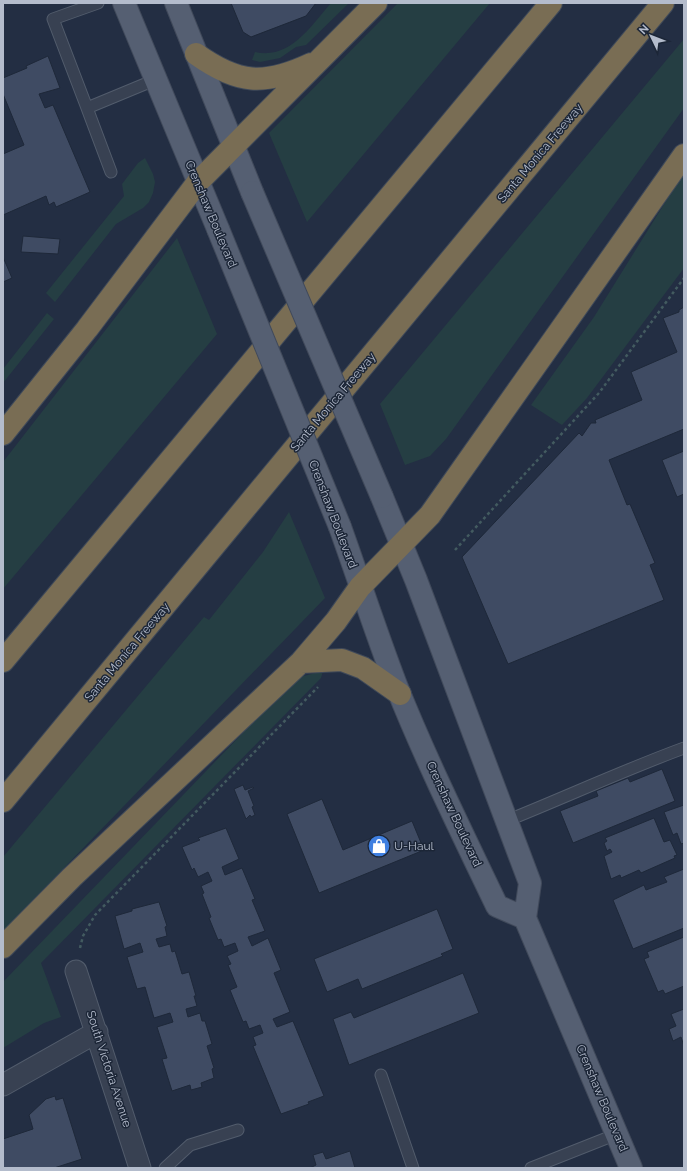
<svg xmlns="http://www.w3.org/2000/svg" width="687" height="1171" font-family="Raleway,sans-serif">
	<style>
		.green { fill: #253e43 }
		.building { fill: #3f4b63; stroke: #1e2839 }
		.lines { fill: none; stroke-linecap: round; stroke-linejoin: round }
		.lane-casing { stroke: #525c6c; stroke-width: 13 }
		.street-casing { stroke: #525c6c; stroke-width: 23 }
		.primary-casing { stroke: #414a5b; stroke-width: 24 }
		.highway-casing { stroke: #3f4959; stroke-width: 24 }
		.path { stroke: #435b60; stroke-width: 2.5; stroke-dasharray: 3 3; stroke-linecap: butt }
		.lane { stroke: #384152; stroke-width: 11 }
		.street { stroke: #384152; stroke-width: 21 }
		.primary { stroke: #555f72; stroke-width: 22 }
		.highway { stroke: #796d54; stroke-width: 22 }
		.primary-bridge-casing { stroke: #414a5b; stroke-width: 24; stroke-linecap: butt }
		.primary-bridge { stroke: #555f72; stroke-width: 22 }
		.labels { text-anchor: middle; stroke-width: 3; stroke-linejoin: round; paint-order: stroke }
		.street-label { font-size: 12px; fill: #b4bccc; stroke: #1c2637 }
		.poi-label { font-size: 12px; fill: #b4bccc; stroke: #1c2637; text-anchor: start }
	</style>
	<rect width="100%" height="100%" fill="#232e43"/>
	<!-- green -->
	<path class="green" d="M331,3H349L306,45L296,47L280,58L260,62L252,60L255,52C290,60 311,26 331,3Z
		M398,3H490L307,222L269,133Z
		M684,39V108L446,439L430,456L405,465L380,404Z
		M145,158L153,174L155,182L153,193L149,202L143,208L116,224L55,302L46,293L124,196L122,184L138,163Z
		M684,172V268L587,398L562,425L531,405L594,317Z
		M177,238L217,334L3,589V462Z
		M47,313L54,319L3,383V369Z
		M289,512L325,598L3,931V857L204,617L209,620L263,552Z
		M323,671L321,678L41,963L61,1017L44,1023L3,1048V982L287,687L300,677Z"/>
	<!-- building -->
	<path class="building" d="M231,3H316L306,16L251,37L243,32Z
		M48,56L60,88L39,94L45,108L53,105L90,192L56,207L54,202L49,205L46,196L3,215V154L24,145L3,94V78L27,68L26,66Z
		M23,236L60,239L58,254L21,252Z
		M3,257L12,278L3,282Z
		M684,307V429L609,460L627,505L630,504L655,563L650,565L664,600L508,664L462,557L579,433L582,436L591,423H596L595,420L642,400L631,372L677,352L663,318L679,312V310Z
		M684,451V494L677,497L662,460Z
		M662,769L675,801L573,843L560,811L598,796L596,791L628,778L630,782Z
		M243,785L245,790L253,787L254,788L248,791L254,806L252,807L255,815L251,817L250,815L246,819L234,789Z
		M322,799L343,850L412,821L424,850L319,893L287,814Z
		M684,805V843L681,844L677,833L673,835L664,812Z
		M654,818L664,842L670,840L677,855L674,856L675,858L641,873L639,870L621,878L620,875L611,879L604,856L612,852L610,849L607,851L604,843L607,841L605,838Z
		M226,828L239,859L222,867L225,875L242,868L255,899L252,900L265,931L248,937L252,946L268,938L281,970L274,973L290,1012L273,1019L277,1027L293,1021L324,1096L308,1102L309,1104L281,1114L253,1046L256,1045L253,1037L263,1033L260,1025L249,1029L246,1021L243,1022L230,990L237,987L228,965L231,964L227,956L238,951L235,943L224,947L221,939L218,940L209,918L211,917L202,894L204,893L201,886L212,881L208,872L198,877L194,868L192,870L182,847L200,840L198,838Z
		M684,869V928L633,949L613,900L644,885L646,890L667,882L664,877Z
		M159,902L167,926L165,927L167,936L156,939L159,947L170,944L172,952L175,951L182,974L189,972L196,996H194L197,1006L186,1009L188,1017L200,1013L202,1021H205L212,1044L207,1046L214,1068L212,1069L214,1078L201,1083L202,1087L191,1090L190,1085L172,1091L162,1059L167,1058L157,1027L173,1022L170,1013L154,1018L145,987L137,989L127,957L143,952L140,943L124,949L115,916L132,911V909Z
		M437,909L453,949L441,954L443,956L362,989L358,979L327,992L314,959Z
		M684,937V986L665,994L663,990L658,992L644,959L649,957L647,952Z
		M463,973L479,1013L349,1065L333,1019L351,1012L354,1018Z
		M684,1009V1046L681,1037L673,1041L669,1029L676,1026L671,1014Z
		M55,1096L56,1100L63,1098L82,1159L54,1168H3V1139L33,1129L29,1115L46,1099Z
		M350,1151L355,1168H310L316,1165L313,1155L323,1152L326,1159Z"/>
	<g class="lines">
		<!-- lane casing -->
		<g class="lane-casing">
			<path id="lane" d="M98,3L53,19L87,108L157,79
				M87,108L111,172
				M506,821C566,797 624,770 684,748
				M381,1075L413,1168
				M165,1168L190,1145L238,1130
				M531,1168L617,1134"/>
		</g>
		<!-- street casing -->
		<g class="street-casing">
			<path id="street" d="M76,971L140,1168
				M3,1085L97,1032"/>
		</g>
		<!-- primary casing -->
		<g class="primary-casing">
			<path id="primary" d="M124,3L218,229
				M176,3L252,192
				M382,497L416,580L530,883L525,918L631,1168
				M340,527C359,580 376,633 396,685C426,760 462,833 497,906L525,918"/>
		</g>
		<!-- highway casing -->
		<g class="highway-casing">
			<path id="highway" d="M196,54C238,84 264,86 311,64
				M3,434L87,329L198,182L376,3
				M3,661L551,3
				M301,662L342,660L363,668L400,694
				M3,801L663,3
				M3,947L72,877L301,662L336,621L360,587L430,515L684,155"/>
		</g>
		<!-- path -->
		<path class="path" d="M455,550L599,393L684,278
			M80,948L83,936L95,915L318,687"/>
		<!-- lane -->
		<use href="#lane" class="lane"/>
		<!-- street -->
		<use href="#street" class="street"/>
		<!-- primary -->
		<use href="#primary" class="primary"/>
		<!-- highway -->
		<use href="#highway" class="highway"/>
		<!-- primary-bridge casing -->
		<g class="primary-bridge-casing">
			<path id="primary-bridge" d="M252,192L382,497
				M218,229L340,527"/>
		</g>
		<!-- primary-bridge -->
		<use href="#primary-bridge" class="primary-bridge"/>
	</g>
	<!-- icons -->
	<defs>
		<g id="shop-disc" transform="scale(1.15)"><circle r="9.5" fill="#3f7fe0" stroke="#1c2637"/><path d="M-5-2.5h2.3a2.7 3.5 0 0 1 5.4 0H5L5.5 6h-11ZM-1.5-2.5h3a1.5 2.3 0 0 0-3 0Z" fill="#fff"/></g>
	</defs>
	<g fill-rule="evenodd">
		<use href="#shop-disc" x="379" y="846"/>
	</g>
	<g class="labels">
		<!-- street labels -->
		<g class="street-label">
			<text transform="translate(540 153) rotate(-50)" y="4">Santa Monica Freeway</text>
			<text transform="translate(211 214) rotate(67)" y="4">Crenshaw Boulevard</text>
			<text transform="translate(333 402) rotate(-50)" y="4">Santa Monica Freeway</text>
			<text transform="translate(333 514) rotate(69)" y="4">Crenshaw Boulevard</text>
			<text transform="translate(127 652) rotate(-50)" y="4">Santa Monica Freeway</text>
			<text transform="translate(454 814) rotate(65)" y="4">Crenshaw Boulevard</text>
			<text transform="translate(109 1069) rotate(72)" y="4">South Victoria Avenue</text>
			<text transform="translate(602 1098) rotate(67)" y="4">Crenshaw Boulevard</text>
		</g>
		<!-- poi labels -->
		<g class="poi-label">
			<text x="394" y="850">U-Haul</text>
		</g>
	</g>
	<!-- border -->
	<rect width="687" height="1171" fill="none" stroke="#b4bccc" stroke-width="8"/>
	<!-- north arrow -->
	<g transform="translate(651 36) rotate(313)" stroke="#1c2637" stroke-width="3" paint-order="stroke">
	<path d="M0-3L7 15L0 10L-7 15Z" fill="#b4bccc"/>
	<text y="-6" font-size="11" font-weight="bold" text-anchor="middle" fill="#b4bccc">N</text>
	</g>
</svg>
